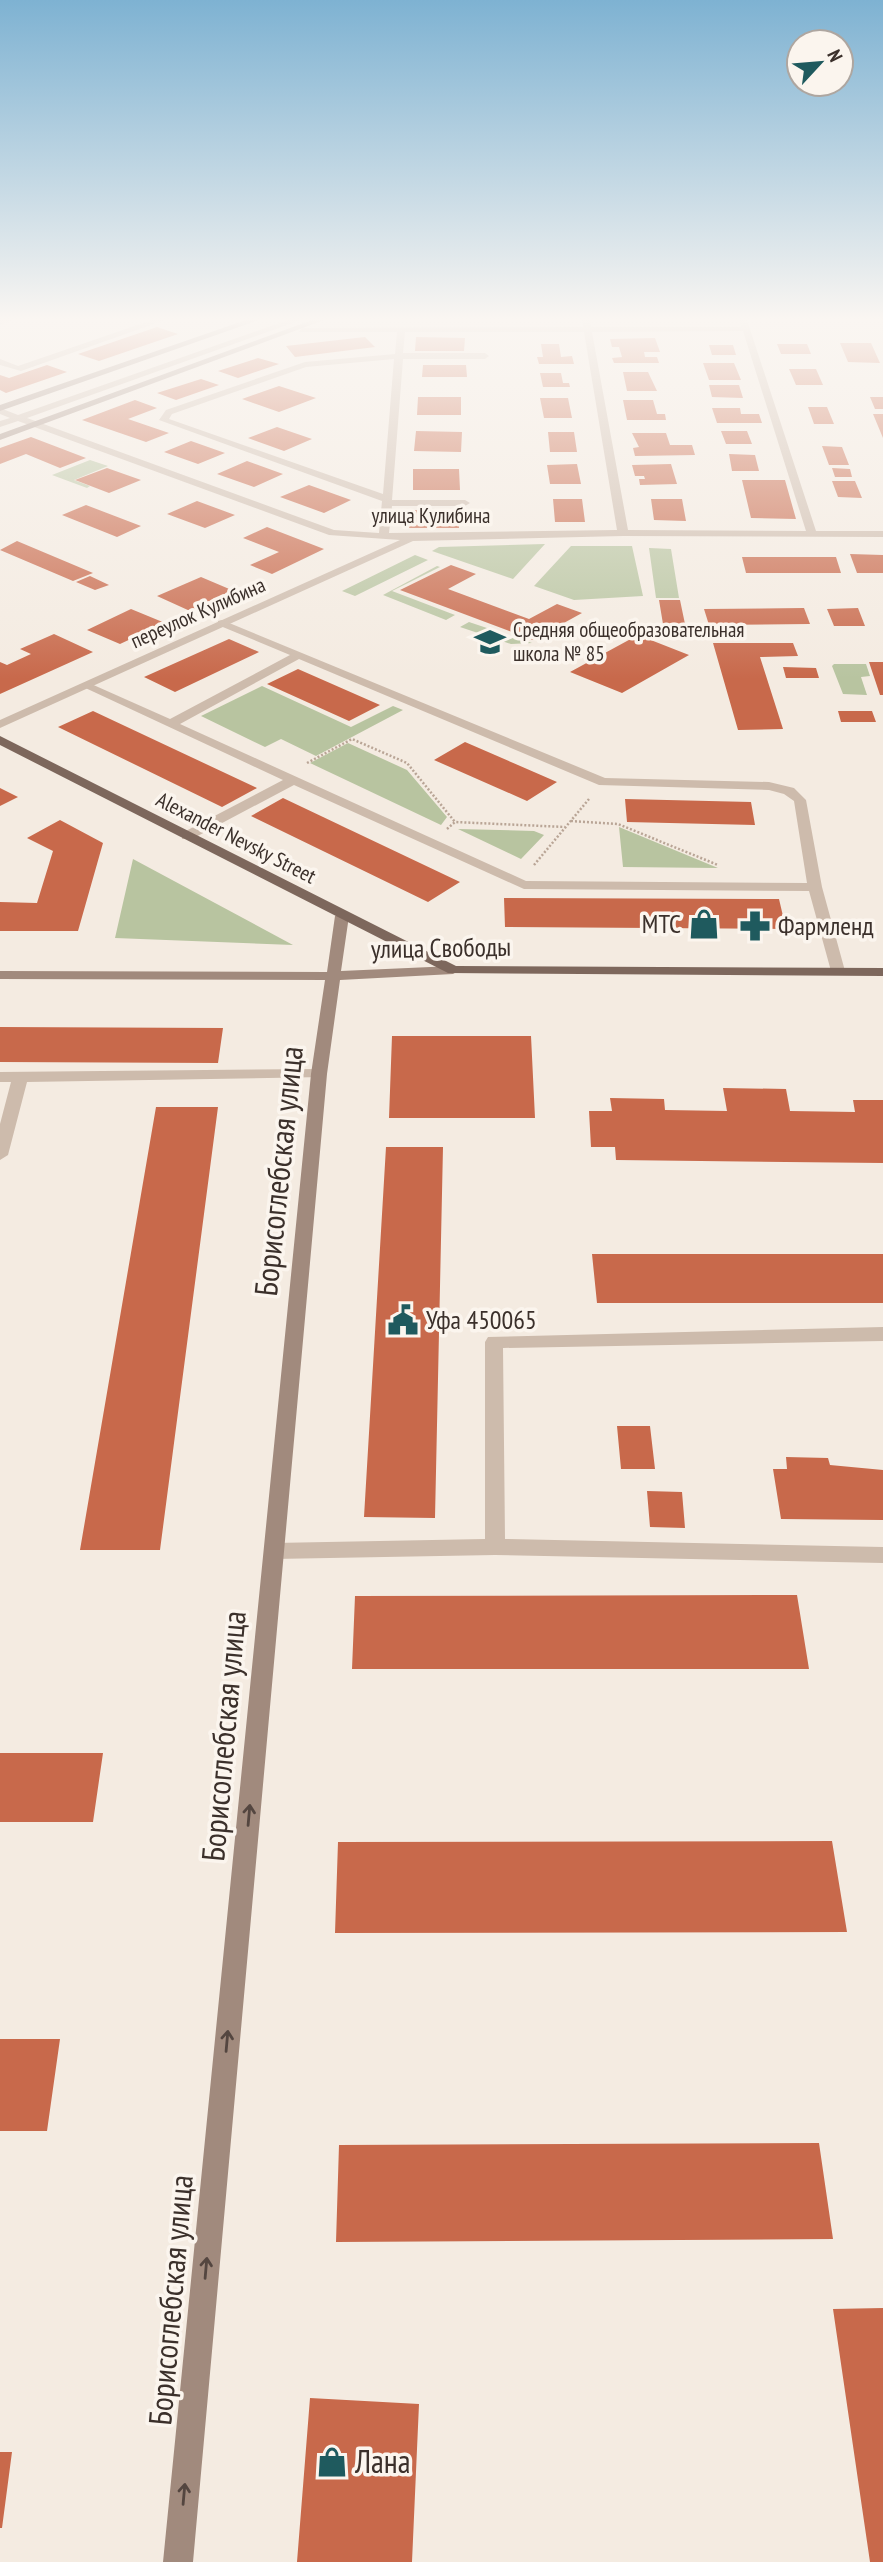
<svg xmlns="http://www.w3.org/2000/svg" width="883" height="2562" font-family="'PT Sans Narrow',sans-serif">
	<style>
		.green { fill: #b8c4a0 }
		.building { fill: #c8694b }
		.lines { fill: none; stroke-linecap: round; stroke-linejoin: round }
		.path { stroke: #b9a596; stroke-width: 2.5; stroke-dasharray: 2 2; stroke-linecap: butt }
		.lane { fill: #cdbbac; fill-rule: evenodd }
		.street { fill: #cdbbac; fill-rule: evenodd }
		.secondary { fill: #a18a7d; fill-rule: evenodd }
		.primary { fill: #7d675c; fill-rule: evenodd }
		.oneway { stroke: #544640 }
		.labels { text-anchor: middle; stroke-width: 7; stroke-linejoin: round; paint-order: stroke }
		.far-street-label { font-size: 21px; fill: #3b302b; stroke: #fbf5ee }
		.far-poi-label { font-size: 21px; fill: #3b302b; stroke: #fbf5ee; text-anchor: start }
		.poi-label { font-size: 26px; fill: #3b302b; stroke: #fbf5ee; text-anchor: start }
		.street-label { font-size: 26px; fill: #3b302b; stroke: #fbf5ee }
		.near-street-label { font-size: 32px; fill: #3b302b; stroke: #fbf5ee }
		.near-poi-label { font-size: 32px; fill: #3b302b; stroke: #fbf5ee; text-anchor: start }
	</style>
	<rect width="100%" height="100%" fill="#f4ebe1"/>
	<!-- green -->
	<path class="green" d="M90,460L108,466L74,480L90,486L87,488L52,475Z
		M545,544L513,579L432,551L439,547Z
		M571,546H632L643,596L574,600L534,586Z
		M649,548L671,549L679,598H656Z
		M415,555L428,560L355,596L342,591Z
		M437,566L440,567L392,591L455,615L446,620L383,595Z
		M469,622L532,643L511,644L460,627Z
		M834,664H866L870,676L861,677L867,695L843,694L832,666Z
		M262,686L351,727L393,706L403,710L316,756L281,739L265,747L201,716Z
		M348,743L407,770L447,817L441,825L310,763Z
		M619,827L718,868L623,867Z
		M458,829L534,831L544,835L521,859Z
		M133,859L293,945L115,938Z"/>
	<!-- building -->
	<path class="building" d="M157,327L178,334L99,361L78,354Z
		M365,337L375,347L295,357L286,346Z
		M416,337L465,338L464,351H415Z
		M655,338L660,352H644L645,357H657L659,363H614L612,358L622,357L619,347H612L610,339Z
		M840,343H871L880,363L848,362Z
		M541,344H559L561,357L572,356L574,364H539L537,357H543Z
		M777,344H807L811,354H781Z
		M709,345H733L736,355H712Z
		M258,358L279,364L238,378L218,371Z
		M703,363H734L741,380H709Z
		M47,365L67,372L6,393L0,390V375L9,378Z
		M423,365H466L467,377H422Z
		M789,369H816L823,385H796Z
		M623,372H648L657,391H627Z
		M540,373H561L563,383H569L570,387H543Z
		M201,379L219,385L176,400L157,393Z
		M709,385H739L743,398L712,397Z
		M279,386L316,398L279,412L242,399Z
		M418,397H461V415H417Z
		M870,397H883V409H875Z
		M540,398H568L572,418H544Z
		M135,400L157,408L128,419L169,433L146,442L82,420Z
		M623,400H653L657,414H665L666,420H627Z
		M808,407H827L834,424H814Z
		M712,408H740L741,414H759L762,423H717Z
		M873,414H883V438Z
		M277,427L312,439L284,451L248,438Z
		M416,431L462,432L461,452L414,451Z
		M721,431H747L752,444H726Z
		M548,432H574L577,452H550Z
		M632,433H666L670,445H692L695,455L635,456L633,448L639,447Z
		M31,437L86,458L60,468L26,454L0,464V448Z
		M191,441L225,453L198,464L164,452Z
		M822,446L842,447L849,465H829Z
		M729,454L755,455L759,471H732Z
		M247,461L283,474L254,487L217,474Z
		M577,464L581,484H550L547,465Z
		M671,464L677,484L640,485L639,479H645L644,476H635L632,465Z
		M107,468L141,480L109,493L75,480Z
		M832,468L850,469L852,477H835Z
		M413,469H459L460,490H413Z
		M742,480H785L796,519L751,518Z
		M832,481H855L862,498L838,497Z
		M309,485L351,500L324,513L280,497Z
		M553,499H582L585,522H555Z
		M651,499H682L686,521L654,520Z
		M197,501L235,515L205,528L167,514Z
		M86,505L141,526L117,537L62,515Z
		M404,510H459V528H403Z
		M267,527L324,549L272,574L250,565L279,552L243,538Z
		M17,541L93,573L73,581L0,550Z
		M850,554L883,555V573H857Z
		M742,557H836L841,573H746Z
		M451,565L476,574L448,589L529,619L557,604L582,613L533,640L400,590Z
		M90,576L109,585L95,590L76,582Z
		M201,577L234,591L190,611L157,596Z
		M659,600H680L685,624H663Z
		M804,608L810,624L709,625L704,609Z
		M858,608L865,626H834L827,609Z
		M131,609L165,623L120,644L87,630Z
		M54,634L93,652L0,694V662L7,665L31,654L20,649Z
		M638,635L689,655L622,693L570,672Z
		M229,639L259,652L175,692L144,677Z
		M713,643H793L798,656L760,657L783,729L738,730Z
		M869,662H883V695H880Z
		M783,667L816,668L819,678H786Z
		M298,669L380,705L349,721L267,684Z
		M93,711L257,788L222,807L58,727Z
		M838,711H872L876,722H841Z
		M465,742L557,782L527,801L434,760Z
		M0,788L18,797L0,806Z
		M283,798L460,882L428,902L251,816Z
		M625,799L751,802L755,825L627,822Z
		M60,820L103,843L78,931H0V902L37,903L53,851L27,838Z
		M504,898L779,899L786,929L505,927Z
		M0,1027L223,1028L218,1063L0,1062Z
		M392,1036H531L535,1118H389Z
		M723,1088L786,1089L790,1111L855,1112L853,1100H883V1163L616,1160L615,1147H591L589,1111H612L610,1098L664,1099L665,1110L727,1111Z
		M156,1107H218L160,1550H80Z
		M386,1147H443L435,1518L364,1517Z
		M592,1254H883V1303H597Z
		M617,1426H650L655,1469H621Z
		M786,1457L828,1458L830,1465L883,1470V1520L781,1519L773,1469H787Z
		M647,1491L682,1492L685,1528L650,1527Z
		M797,1595L809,1669H352L355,1596Z
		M0,1753H103L93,1822H0Z
		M832,1841L847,1932L335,1933L338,1842Z
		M0,2039H60L47,2131H0Z
		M819,2143L833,2239L336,2242L339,2145Z
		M883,2308V2562H870L833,2309Z
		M310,2398L419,2404L412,2562H297Z
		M0,2452H12L2,2528H0Z"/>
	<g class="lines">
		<!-- path -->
		<path class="path" d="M307,763L352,739L407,763L455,822
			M571,821L618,824L718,865
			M447,829L455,822L565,827
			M534,865L589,799"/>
		<!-- lane -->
		<path class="lane" d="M0,320H13L0,325Z
			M152,320H165L21,371L0,365V359L18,366Z
			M222,620L605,778L769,782L794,788L806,800L822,887L845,971L838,975L831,971L809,891L524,889L294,785L192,839H182V833L283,780L79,685L89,683L170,719L290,655L218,625V621ZM299,659L599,785L769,790L784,794L794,801L807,883L526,881L180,724Z
			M319,1069L324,1071L327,1074L324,1077L27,1082L8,1155L0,1160V1124L11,1082H0V1072Z
			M883,1327V1341L503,1348L505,1539L883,1547V1563L495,1555L274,1559L267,1557L264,1551L267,1545L274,1543L485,1539V1342L488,1337Z"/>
		<!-- street -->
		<path class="street" d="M288,320H301L27,418L334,530L379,533L382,501L159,420L166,410L305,362L395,354L397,332H299L302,328L583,327L582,320H590L591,327H741L739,320H747L816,531H883V537L623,536L413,541L0,728V720L400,540L329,535L18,421L0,427V421L10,418L0,414V408L18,415ZM743,331L806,531L628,530L592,332ZM405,332H584L617,530L389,533L392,506H465L470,503L465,500H392L403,359H485L489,356L485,353H403ZM394,359L383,494L169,419L172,414L306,367Z"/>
		<!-- secondary -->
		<path class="secondary" d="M246,320H259L0,411V405Z
			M312,320H324L0,440V434Z
			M342,912L349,916L341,971L453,966L460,970L453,974L340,980L327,1074L193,2562H163L311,1074L325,980L0,979V971L327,972L335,916Z"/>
		<!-- primary -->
		<path class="primary" d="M0,736L456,966L883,968V976L448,973L0,745Z"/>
	</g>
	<!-- one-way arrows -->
	<defs><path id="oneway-shaft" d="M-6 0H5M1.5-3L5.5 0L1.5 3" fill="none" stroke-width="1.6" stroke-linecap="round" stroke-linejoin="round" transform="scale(1.75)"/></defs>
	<g class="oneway">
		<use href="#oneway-shaft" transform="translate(249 1815) rotate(-85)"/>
		<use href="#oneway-shaft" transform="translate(227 2041) rotate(-85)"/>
		<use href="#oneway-shaft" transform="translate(206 2268) rotate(-85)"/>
		<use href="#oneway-shaft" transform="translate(184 2494) rotate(-85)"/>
	</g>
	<!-- sky -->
	<linearGradient id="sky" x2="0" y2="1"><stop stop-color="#7eb2d2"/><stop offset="0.47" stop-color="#faf6f2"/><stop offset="1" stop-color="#faf6f2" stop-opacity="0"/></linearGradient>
	<rect width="883" height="679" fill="url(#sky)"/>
	<!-- icons -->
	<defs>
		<g id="school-bare" transform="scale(2.415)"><path d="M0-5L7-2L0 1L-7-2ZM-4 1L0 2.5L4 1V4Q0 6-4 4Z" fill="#1f5a5e" stroke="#fbf5ee" stroke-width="2.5" paint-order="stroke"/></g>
		<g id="shop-bare" transform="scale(2.415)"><path d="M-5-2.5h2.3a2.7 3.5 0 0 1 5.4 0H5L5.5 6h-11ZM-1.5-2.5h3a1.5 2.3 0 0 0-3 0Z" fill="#1f5a5e" stroke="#fbf5ee" stroke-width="2.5" paint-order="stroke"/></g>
		<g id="pharmacy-bare" transform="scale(2.415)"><path d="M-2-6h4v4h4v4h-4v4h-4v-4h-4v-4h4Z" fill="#1f5a5e" stroke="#fbf5ee" stroke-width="2.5" paint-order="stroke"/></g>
		<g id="civic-bare" transform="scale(2.415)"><path d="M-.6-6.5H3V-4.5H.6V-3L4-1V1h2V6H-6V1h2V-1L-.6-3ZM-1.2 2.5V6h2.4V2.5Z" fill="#1f5a5e" stroke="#fbf5ee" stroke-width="2.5" paint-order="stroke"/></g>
	</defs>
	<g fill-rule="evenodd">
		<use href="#school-bare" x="490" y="642"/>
		<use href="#shop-bare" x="704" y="924"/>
		<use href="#pharmacy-bare" x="755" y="926"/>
		<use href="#civic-bare" x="403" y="1320"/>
		<use href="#shop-bare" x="332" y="2462"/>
	</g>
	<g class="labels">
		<!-- far-street labels -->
		<g class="far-street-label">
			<text x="431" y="523">улица Кулибина</text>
			<text transform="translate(198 613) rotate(-24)" y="7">переулок Кулибина</text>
			<text transform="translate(236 838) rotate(27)" y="7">Alexander Nevsky Street</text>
		</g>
		<!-- far-poi labels -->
		<g class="far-poi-label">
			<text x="513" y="637">Средняя общеобразовательная<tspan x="513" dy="24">школа № 85</tspan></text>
		</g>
		<!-- poi labels -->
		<g class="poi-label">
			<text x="681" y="933" text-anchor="end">МТС</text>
			<text x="778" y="935">Фармленд</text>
			<text x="426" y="1329">Уфа 450065</text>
		</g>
		<!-- street labels -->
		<g class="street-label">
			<text transform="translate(441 948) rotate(-1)" y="9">улица Свободы</text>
		</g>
		<!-- near-street labels -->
		<g class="near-street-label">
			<text transform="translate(279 1171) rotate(-84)" y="11">Борисоглебская улица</text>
			<text transform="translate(224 1736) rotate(-85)" y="11">Борисоглебская улица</text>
			<text transform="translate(171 2300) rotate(-85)" y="11">Борисоглебская улица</text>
		</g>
		<!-- near-poi labels -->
		<g class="near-poi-label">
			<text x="355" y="2473">Лана</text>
		</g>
	</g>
	<!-- north arrow -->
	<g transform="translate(820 63) rotate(64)"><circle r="33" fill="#fbf5ee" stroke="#aea6a0" stroke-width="2"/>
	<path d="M0-5L12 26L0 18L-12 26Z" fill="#1f5a5e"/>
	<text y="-10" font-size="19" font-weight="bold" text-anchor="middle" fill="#3b302b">N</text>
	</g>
</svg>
